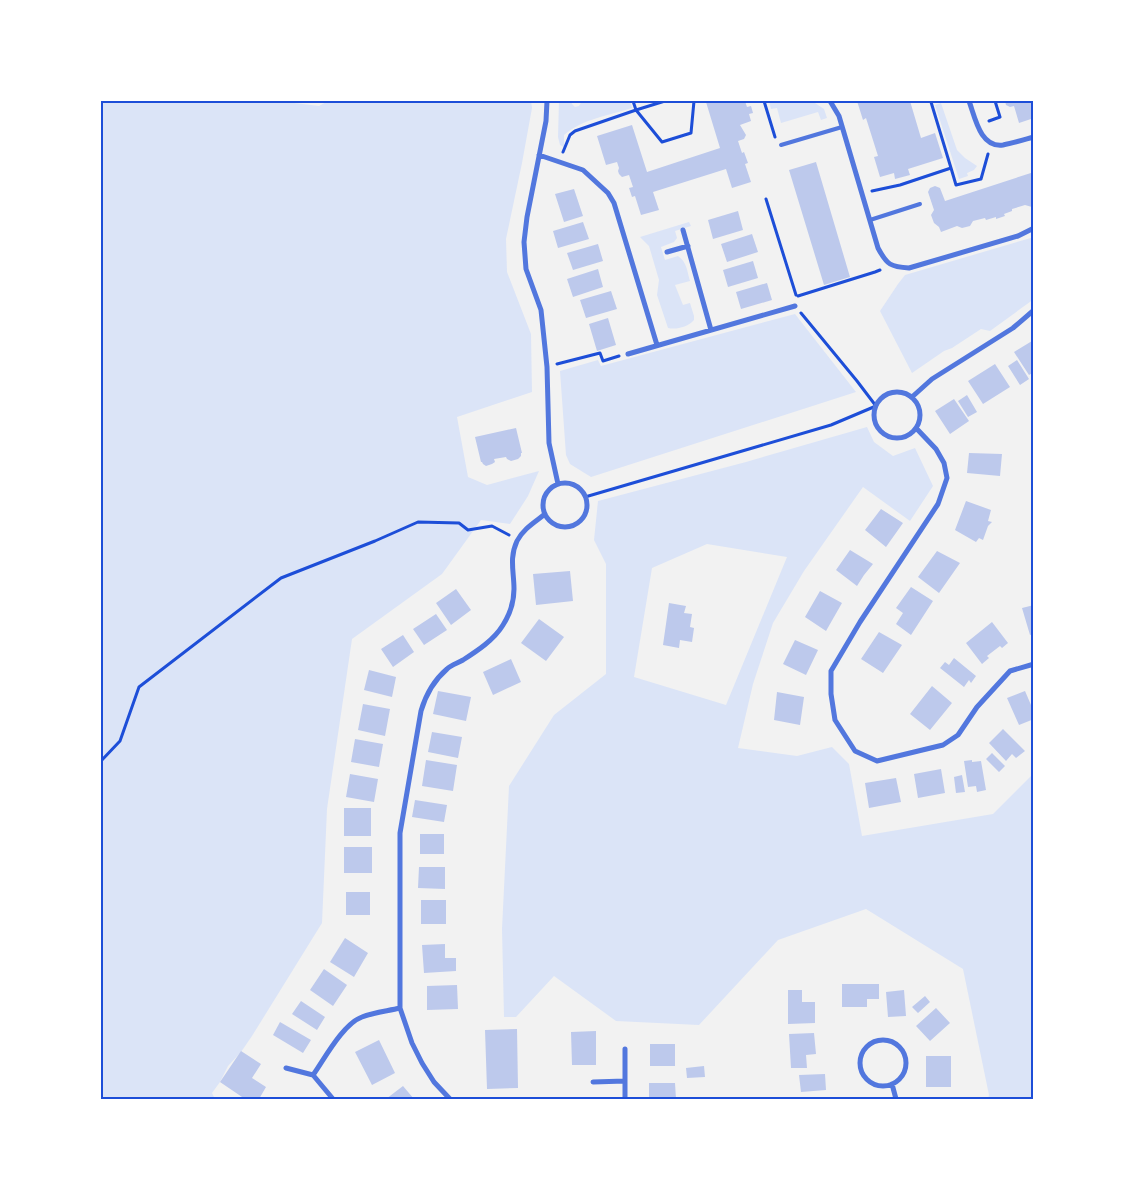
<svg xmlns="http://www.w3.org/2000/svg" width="1135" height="1200" font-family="'Exo 2',sans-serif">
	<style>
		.green { fill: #dbe4f7; fill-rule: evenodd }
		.building { fill: #bdc9ec }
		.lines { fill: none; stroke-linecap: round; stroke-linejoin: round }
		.path { stroke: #1d4ed8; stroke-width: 3 }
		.service { stroke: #5277de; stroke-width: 4 }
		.minor { stroke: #5277de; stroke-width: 5 }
		.neatline { fill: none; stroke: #1d4ed8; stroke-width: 2 }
	</style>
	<rect width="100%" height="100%" fill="#f2f2f2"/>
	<!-- green -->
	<path class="green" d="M101,101H278L319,106L328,101H531L532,108L522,163L506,239L507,272L531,334L532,392L457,417L468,477L487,485L539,471L528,496L510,524L481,520L442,574L352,639L327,809L322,923L252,1036L241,1052L228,1066L220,1082L212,1093L215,1099H101Z
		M559,101H571L572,104L575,107L579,106L582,101H630L632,108C610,115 582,119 564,135V147L560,145L558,137Z
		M769,101H812L824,109L827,118L821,120L818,112L781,123L777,108L771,109Z
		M941,103L957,150L965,158L977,166L974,170L967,173L968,176L959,179L935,105Z
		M689,222L691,226L675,231L677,238L674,242L661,247L665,260L678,256C687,262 687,271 690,281L675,285L683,305L690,303L694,316V320C688,327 676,330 668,328L657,295L659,280L649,246L640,237Z
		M1034,237V299L990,331L981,329L952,348L944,351L912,373L880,311L898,284L905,275Z
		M795,314L856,392L591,477L570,464L566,455L560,371L598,360L601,366Z
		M867,427L874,442L893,456L915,448L933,486L910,521L863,487L804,571L773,623L753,684L738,748L797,756L832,747L849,764L862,836L993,814L1034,773V1099H988L989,1095L963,969L866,909L778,940L699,1025L616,1021L554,976L516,1017H504L502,929L509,786L554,715L606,674V564L594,540L598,501L746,462ZM707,544L787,557L726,705L634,677L652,568Z"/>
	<!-- building -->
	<path class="building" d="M709,101H745L747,107L751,106L753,113L749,114L751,121L740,125L746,135L744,139L738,141L742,153L744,152L748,163L745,164L751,182L732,188L726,169L653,192L659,210L641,215L635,196L632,197L629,188L633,187L629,175L622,177L619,174L618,171L619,168L617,162L606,165L597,136L632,125L647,172L720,148L706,102Z
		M857,101H910L921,138L935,133L943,158L908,169L910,175L895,179L894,173L880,177L874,157L878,156L866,118L863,120Z
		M1005,101H1034V118L1019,123L1014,106L1010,107L1006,105Z
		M816,162L850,277L824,285L789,170Z
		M1034,172V207H1032L1025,205L1012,209V211L1004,214L1005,216L996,219V217L986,220L985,218L973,221L970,226L962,228L957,226L941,232L939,227L934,223L931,215L934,210L928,192L930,188L935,186L940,188L945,201Z
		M574,189L583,216L564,222L555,194Z
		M738,211L743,230L713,239L708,220Z
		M583,222L589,239L558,248L553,231Z
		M752,234L758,252L727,262L721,244Z
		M598,244L603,261L573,270L567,253Z
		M753,261L758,278L728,287L723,270Z
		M598,269L603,287L573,297L567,279Z
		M767,283L772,300L741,309L736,292Z
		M611,291L617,309L586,318L580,300Z
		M608,318L616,345L597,351L589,324Z
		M1032,341L1034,343V372L1029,375L1014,352Z
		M1017,360L1029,379L1020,385L1008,366Z
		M995,364L1010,387L983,404L968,381Z
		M967,395L977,412L968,417L958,401Z
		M954,399L969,421L950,434L935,411Z
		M516,428L522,453H521V456L518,459L511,461L507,459L506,457L494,459L495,462L492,464L486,466L483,464L482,462H481L475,437Z
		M969,453L1002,454L1000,476L967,473Z
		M966,501L991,510L988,521L992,522L988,526L983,540L979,538L976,542L955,530Z
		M881,509L903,523L886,547L865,530Z
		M850,550L873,564L864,575L857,586L836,570Z
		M937,551L960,563L939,593L918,577Z
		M570,571L573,601L536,605L533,574Z
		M911,587L933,601L911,635L896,624L903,613L896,608Z
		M456,589L471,610L451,625L436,603Z
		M820,591L842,603L826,631L805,617Z
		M669,603L686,606L684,613L692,614L690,627L694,628L692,642L680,640L679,648L663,645Z
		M1034,605V634L1030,635L1022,608Z
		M436,614L447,630L424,645L413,629Z
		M539,619L564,637L546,661L521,643Z
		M992,622L1008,643L1002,648L1000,646L987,656L989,658L982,664L966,643Z
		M879,632L902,645L883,673L861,659Z
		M403,635L414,652L393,667L381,649Z
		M795,640L818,650L806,675L783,664Z
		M954,658L976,676L971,683L969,680L964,687L940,668L945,662L949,665Z
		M511,659L521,682L493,695L483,672Z
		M369,670L396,677L392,697L364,690Z
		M932,686L952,703L930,730L910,714Z
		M438,691L471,697L466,721L433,714Z
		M1025,691L1034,712V719L1019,725L1007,698Z
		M777,692L804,697L800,725L774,720Z
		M363,704L390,709L385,736L358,730Z
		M1003,729L1025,751L1016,758L1012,754L1006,761L989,743Z
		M432,732L462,737L458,758L428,752Z
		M355,739L383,744L379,767L351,762Z
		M992,753L1005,766L999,772L986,759Z
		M426,760L457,765L453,791L422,786Z
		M972,760V762L981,761L986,790L977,792L976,786L968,787L964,761Z
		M941,769L945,793L918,798L914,774Z
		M350,774L378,779L374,802L346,797Z
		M962,775L965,792L956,793L954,777Z
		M896,778L901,802L869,808L865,783Z
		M415,800L447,805L444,822L412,817Z
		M344,808H371V836H344Z
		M420,834H444V854H420Z
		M344,847H372V873H344Z
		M419,867H445V889L418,888Z
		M346,892H370V915H346Z
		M421,900H446V924H421Z
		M345,938L368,953L354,977L330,962Z
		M445,944V958H456V971L424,973L422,945Z
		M324,969L347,985L333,1006L310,990Z
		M842,984H879V999H867V1007H842Z
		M457,985L458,1009L427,1010V986Z
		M788,990H802V1002H815V1023L788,1024Z
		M904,990L906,1016L888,1017L886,992Z
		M925,996L930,1002L918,1013L912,1007Z
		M301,1001L325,1017L317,1030L292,1014Z
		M936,1008L950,1023L930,1041L916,1026Z
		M280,1022L311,1040L303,1053L273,1035Z
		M517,1029L518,1088L487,1089L485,1030Z
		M596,1031V1065H572L571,1032Z
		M814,1033L816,1054L806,1055L807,1068H791L789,1034Z
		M379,1040L395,1073L372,1085L355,1052Z
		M650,1044H675V1066H650Z
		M241,1051L261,1064L252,1078L266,1087L259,1099H245L220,1082Z
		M926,1056H951V1087H926Z
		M704,1066L705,1077L687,1078L686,1068Z
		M825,1074L826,1090L801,1092L799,1075Z
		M649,1083H675L676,1099H649Z
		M403,1086L414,1099H386Z"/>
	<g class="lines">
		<!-- path -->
		<path class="path" d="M665,101L636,110L662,142L691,133L694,101
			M764,101L775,137
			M989,121L1000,117L995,101
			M563,152L570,135L575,131L636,110L633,101
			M951,168L956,185L981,179L988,154
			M872,191L900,185L951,168L931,102L935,101
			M766,199L796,295
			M798,296L875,272L880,270
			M557,364L600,353L603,361L619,356
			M585,497L831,425L876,406L857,381L801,313
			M101,761L120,741L139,687L281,578L375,541L418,522L459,523L468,530L492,526L509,535
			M1034,967L1033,968L1034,1017"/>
		<!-- service -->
		<path class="service" d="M781,145L842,127
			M870,220L920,204"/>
		<!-- minor -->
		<path class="minor" d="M547,101L546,121L527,217L524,242L526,269L541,310L547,367L549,443L558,484
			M830,101L839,116L878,248C887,265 891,267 909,268L1018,236L1034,228
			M969,101C975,117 980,148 1003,145C1013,143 1023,140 1034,137
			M539,155L583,170L608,193L614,203L657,345
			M683,230L711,330
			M667,252L688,246
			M628,354L795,306
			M874 415a23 23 0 1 1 46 0a23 23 0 1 1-46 0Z
			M912,397L932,379L1013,328L1034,310
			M916,428L936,449L944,463L947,478L938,504L860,622L831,671V694L835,720L855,751L877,761L943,745L958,735L977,707L1010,671L1034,664
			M543 505a22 22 0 1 1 44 0a22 22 0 1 1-44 0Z
			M860 1063a23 23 0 1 1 46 0a23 23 0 1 1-46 0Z
			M286,1068L313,1075L333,1099
			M313,1075C325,1058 343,1024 362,1017C374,1012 388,1011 400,1008
			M593,1082L625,1081
			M892,1084L896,1099
			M450,1099L434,1082L422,1063L412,1043L400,1008V833L421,711C426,694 433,681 447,669C451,665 458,663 463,660C477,651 494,640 503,625C510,614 514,603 514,589C514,572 509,558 517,541C523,529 535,522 545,514
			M625,1099V1049"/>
	</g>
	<!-- border -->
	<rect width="1135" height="1200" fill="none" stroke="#ffffff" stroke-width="205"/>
	<rect x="102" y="102" width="930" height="996" class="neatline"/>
</svg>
